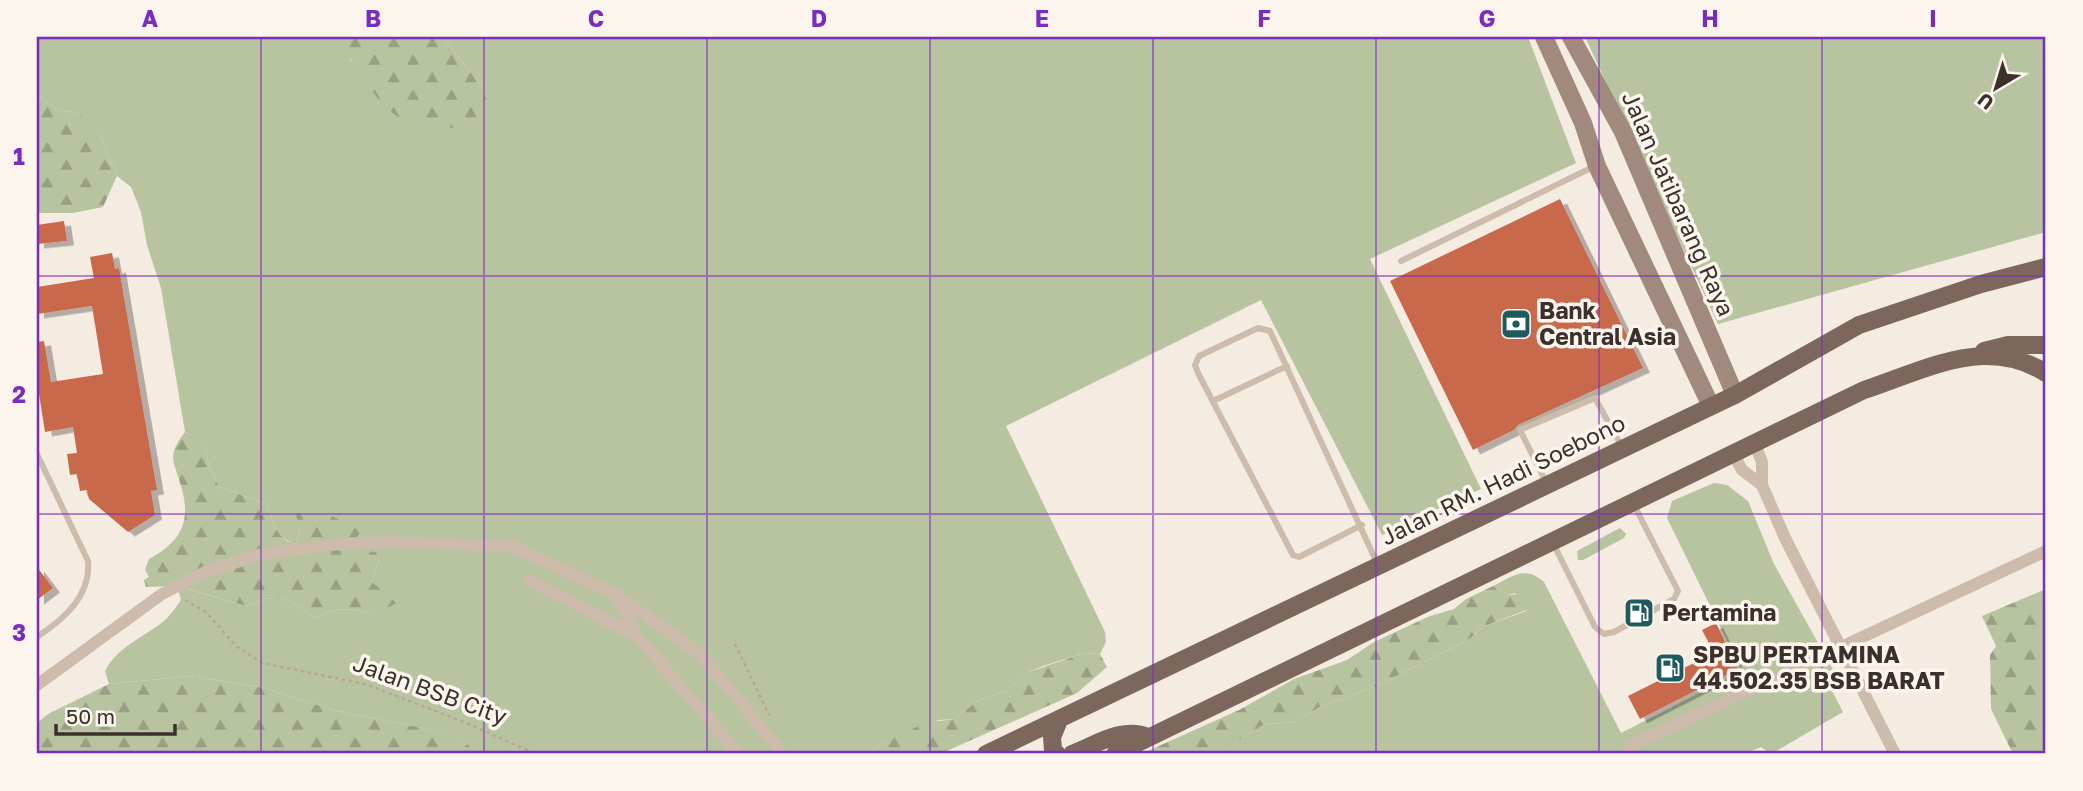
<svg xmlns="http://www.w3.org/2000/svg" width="2083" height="791" font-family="'Golos Text',sans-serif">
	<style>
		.green { fill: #b8c4a0 }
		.forest { fill: url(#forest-firs) }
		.building { fill: #c8694b; filter: url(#shadow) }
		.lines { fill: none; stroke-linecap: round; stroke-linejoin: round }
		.path { stroke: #b9a596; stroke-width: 2.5; stroke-dasharray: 3.5 3.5; stroke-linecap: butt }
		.lane { stroke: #cdbbac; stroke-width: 6 }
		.street { stroke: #cdbbac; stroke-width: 12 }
		.secondary { stroke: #a18a7d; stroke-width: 18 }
		.primary { stroke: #7d675c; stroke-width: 18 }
		.grid { fill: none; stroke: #7b2cbf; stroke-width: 2; stroke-opacity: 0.55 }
		.labels { text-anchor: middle; stroke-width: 7; stroke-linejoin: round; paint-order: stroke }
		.street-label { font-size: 23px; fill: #3b302b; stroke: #fbf5ee }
		.poi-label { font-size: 23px; font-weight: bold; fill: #3b302b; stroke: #fbf5ee; text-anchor: start }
		.neatline { fill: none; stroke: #7b2cbf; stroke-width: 2.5 }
		.grid-label { font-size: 23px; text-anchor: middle; font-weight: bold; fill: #7b2cbf }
	</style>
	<defs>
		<pattern id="forest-firs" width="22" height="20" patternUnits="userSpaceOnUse" patternTransform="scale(1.75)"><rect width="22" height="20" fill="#b8c4a0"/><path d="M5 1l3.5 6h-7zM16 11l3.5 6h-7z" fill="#97a083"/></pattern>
		<filter id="shadow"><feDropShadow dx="7" dy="4.5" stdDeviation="0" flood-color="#0004"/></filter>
	</defs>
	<rect width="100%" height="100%" fill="#f4ebe1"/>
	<!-- green -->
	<path class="green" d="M37,37H336L347,48L352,62L485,90L442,37H1528L1576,163L1370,259L1481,489L1382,535L1261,300L1006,426L1105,632L1106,642L1100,654L1084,653L1043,666L1029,672L1006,691L977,701L954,719L939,720L884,742L869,754H482L447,733L336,711L265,688L190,676L109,684L105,671C118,646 143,638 164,621C170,616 176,607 181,600L177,586L246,606C278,590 288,600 316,618C334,606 355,608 375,615L372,582L379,559L354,550L351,543L361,533L300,528L296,544C277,539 273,522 267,504L219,487L209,466L205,445L185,432L161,288L147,245L141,212L131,187L117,176L98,131L75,113L58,110L37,96Z
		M1585,37H2046V232L1718,324Z
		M1714,483L1727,485L1748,501L1774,564L1840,682L1832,691L1843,712L1771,754L1761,747L1744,754H1214L1227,751L1239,740L1265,724L1296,722L1321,706L1377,686L1471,638L1482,627L1526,611L1515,593L1508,595L1493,586C1513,576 1525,565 1544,582L1621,733L1742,671L1667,518L1672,501Z
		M1620,528L1626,534L1624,538L1583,560H1578L1577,551Z"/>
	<!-- forest -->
	<path class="forest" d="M336,37H442L485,90L487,106L469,128C404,128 393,124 357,69C349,57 346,47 336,37Z
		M37,96L58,110L75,113L88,121L98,131L117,176L103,207L73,213H37Z
		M185,432L205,444L209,466L219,487L267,504C273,521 277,540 296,544L300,528L296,515L308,507L323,511L362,532L351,543L353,550L376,552L379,559L372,582L396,603L375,615C355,608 334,606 316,618C288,600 278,590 246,606L178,586L146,587L144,580L149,577L145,570L149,559C183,541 192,519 180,483C178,475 173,464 173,456C174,447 179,440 185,432Z
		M1493,586L1508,595L1522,594L1526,610L1482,627L1471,638L1377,686L1321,706L1296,722L1265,724L1239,740L1227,751L1214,754H1141L1239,710L1294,679L1347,660L1374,642L1430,616L1454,609L1466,599Z
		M2046,589V754H2013L1991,709L1990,655L1996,646L1982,616Z
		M1084,653L1100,654L1107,667L1077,693L940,754H869L884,742L925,723L954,719L977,701L1006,691L1029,672Z
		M190,676L265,688L336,711L448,733L482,754H37V723L48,714L109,684Z"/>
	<!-- building -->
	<path class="building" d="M1560,199L1643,368L1518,425L1514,430L1473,450L1390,281Z
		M64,221L67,241L37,244V225Z
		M112,253L115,269L119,268L157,490L151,491L155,515L128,532L89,499L87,490L80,491L77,474L70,475L67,454L77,453L73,427L45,432L37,381V342L44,341L51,382L103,374L92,306L37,314V287L94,278L90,257Z
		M37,567L53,588L37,600Z
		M1716,623L1738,669L1640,719L1628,696L1714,653L1702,630Z"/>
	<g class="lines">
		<!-- path -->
		<path class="path" d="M185,600L206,612L236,646L262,663L365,684L469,724L536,754
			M735,644L769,715"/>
		<!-- lane -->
		<path class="lane" d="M1401,261L1595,166
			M1213,401L1287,366
			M37,454L88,561C91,596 64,619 37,637
			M1546,482L1520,430L1595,398L1622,447
			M1362,525L1299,557L1293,555L1198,373L1195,365L1199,356L1258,328L1270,331L1377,563
			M1553,543L1595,627L1604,634L1614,632L1674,599L1678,591L1634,505"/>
		<!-- street -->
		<path class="street" d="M1754,442L1762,462V485L1785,538L1895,754
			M1733,453L1742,470L1762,485
			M530,581L637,636L739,754
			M618,598L637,636
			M37,685L162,594L205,572L262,554L328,545L387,542L512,546L617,595L700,654L783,754
			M1628,747L2046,551"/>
		<!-- secondary -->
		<path class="secondary" d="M1544,37L1583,123L1597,166L1711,406
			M1571,37L1623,132L1735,395"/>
		<!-- primary -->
		<path class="primary" d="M1984,351L2008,345H2046
			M986,754L1735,395L1859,325L1981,284L2046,267
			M1057,754L1053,750L1052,737L1059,720
			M1072,754C1096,745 1122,726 1148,737
			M1115,754L1864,390C1925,370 1985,335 2046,373"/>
	</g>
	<!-- grid -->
	<path class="grid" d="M261,37V754M484,37V754M707,37V754M930,37V754M1153,37V754M1376,37V754M1599,37V754M1822,37V754M37,276H2046M37,514H2046"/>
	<!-- icons -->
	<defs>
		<g id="bank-square" transform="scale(1.575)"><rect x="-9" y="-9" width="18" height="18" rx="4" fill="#1f5a5e" stroke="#fbf5ee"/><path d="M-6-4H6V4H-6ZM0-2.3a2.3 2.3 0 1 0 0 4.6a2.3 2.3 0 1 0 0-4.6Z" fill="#fff"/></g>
		<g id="fuel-square" transform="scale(1.575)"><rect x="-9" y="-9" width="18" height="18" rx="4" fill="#1f5a5e" stroke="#fbf5ee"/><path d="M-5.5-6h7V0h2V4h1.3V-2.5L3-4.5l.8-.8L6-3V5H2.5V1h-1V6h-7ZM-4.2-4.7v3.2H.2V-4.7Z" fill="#fff"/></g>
	</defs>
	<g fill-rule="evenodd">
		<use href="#bank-square" x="1516" y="324"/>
		<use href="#fuel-square" x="1639" y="613"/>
		<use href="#fuel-square" x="1670" y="668"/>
	</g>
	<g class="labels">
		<!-- street labels -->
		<g class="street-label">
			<text transform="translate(1678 204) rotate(66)" y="8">Jalan Jatibarang Raya</text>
			<text transform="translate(1503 480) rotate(-26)" y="8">Jalan RM. Hadi Soebono</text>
			<text transform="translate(430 690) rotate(20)" y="8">Jalan BSB City</text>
		</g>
		<!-- poi labels -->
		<g class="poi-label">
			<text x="1539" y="319">Bank<tspan x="1539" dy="26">Central Asia</tspan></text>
			<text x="1662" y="621">Pertamina</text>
			<text x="1693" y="663">SPBU PERTAMINA<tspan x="1693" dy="26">44.502.35 BSB BARAT</tspan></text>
		</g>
	</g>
	<!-- border -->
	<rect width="2083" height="791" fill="none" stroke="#fbf5ee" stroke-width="77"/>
	<!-- north arrow -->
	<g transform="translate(1996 88) rotate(218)" stroke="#fbf5ee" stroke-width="5" paint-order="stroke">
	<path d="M0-5L12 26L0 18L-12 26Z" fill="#3b302b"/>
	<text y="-10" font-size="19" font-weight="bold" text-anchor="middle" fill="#3b302b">U</text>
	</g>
	<!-- scale -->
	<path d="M56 724v10h119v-10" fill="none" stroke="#3b302b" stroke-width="3.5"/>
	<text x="66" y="724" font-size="21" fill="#3b302b" stroke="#fbf5ee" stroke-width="5" paint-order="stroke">50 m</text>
	<rect x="38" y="38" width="2006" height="714" class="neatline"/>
	<g class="grid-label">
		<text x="150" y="27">A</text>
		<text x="373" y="27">B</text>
		<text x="596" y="27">C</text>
		<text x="819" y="27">D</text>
		<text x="1042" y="27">E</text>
		<text x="1264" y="27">F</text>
		<text x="1487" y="27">G</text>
		<text x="1710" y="27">H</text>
		<text x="1933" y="27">I</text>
		<text x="19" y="165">1</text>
		<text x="19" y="403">2</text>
		<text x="19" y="641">3</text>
	</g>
</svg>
